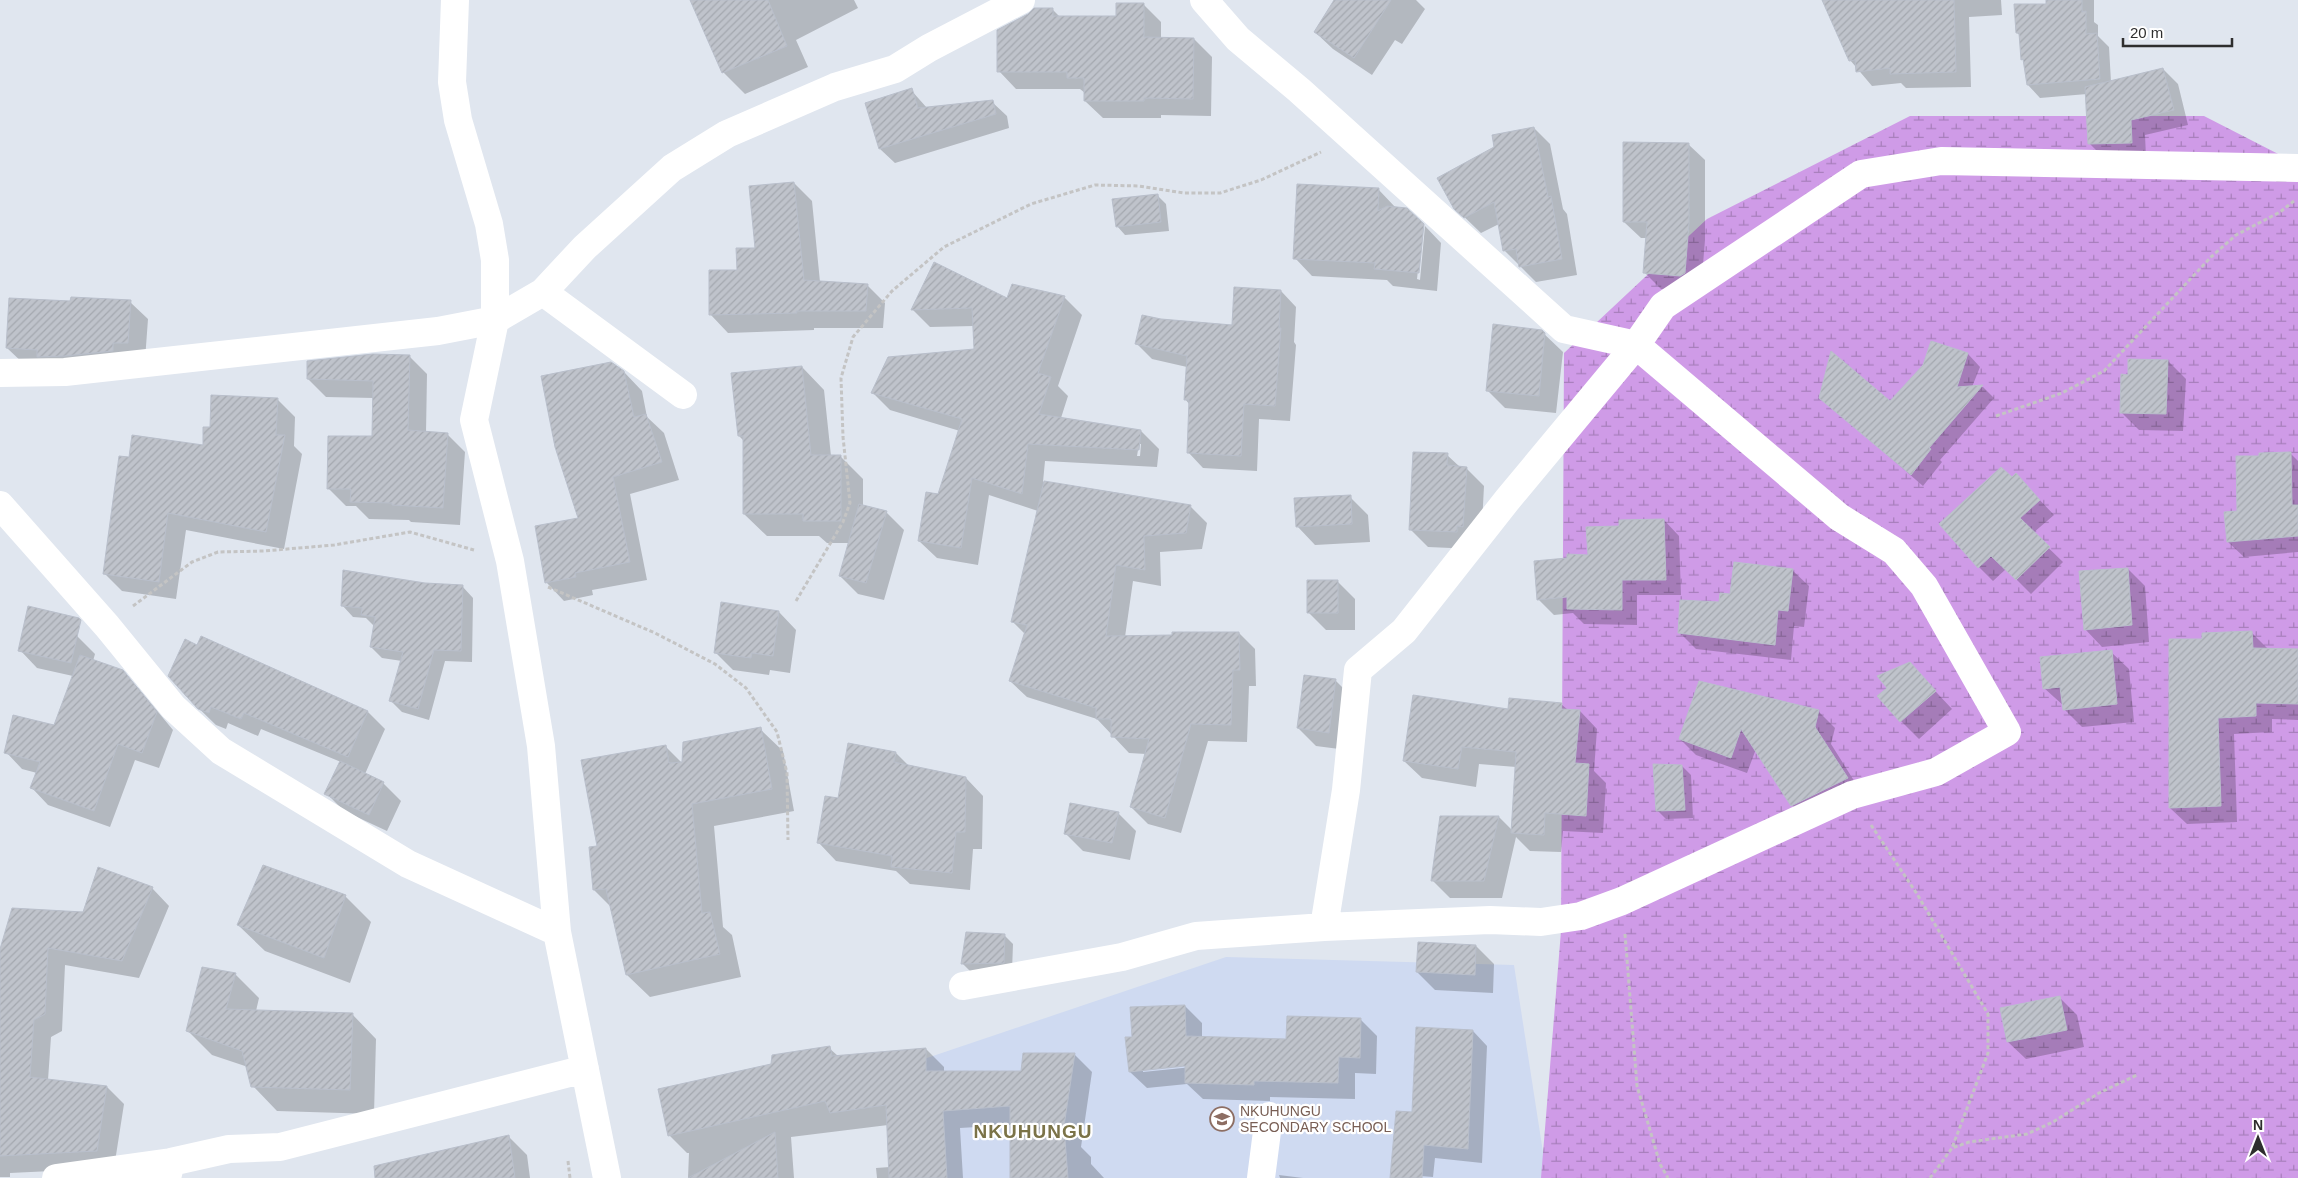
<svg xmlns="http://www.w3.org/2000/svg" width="2298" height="1178" font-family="Helvetica,sans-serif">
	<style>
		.education { fill: #cfdaf1 }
		.wetland { fill: url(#wetland-marsh) }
		.shadow { fill: #0003; fill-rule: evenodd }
		.building { fill: url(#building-hatch); stroke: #b9bfcb }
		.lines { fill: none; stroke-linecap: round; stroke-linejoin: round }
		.path { stroke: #c4c4c4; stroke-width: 3; stroke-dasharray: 4 2.5; stroke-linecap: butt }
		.street { stroke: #fff; stroke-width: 28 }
		.labels { text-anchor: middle; stroke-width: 4.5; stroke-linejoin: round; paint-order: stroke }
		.education-label { font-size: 14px; fill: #785e54; stroke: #fff; text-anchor: start }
		.district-label { font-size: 19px; font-weight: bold; letter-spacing: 1px; fill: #7b7348; stroke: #fff }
	</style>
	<defs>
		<pattern id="wetland-marsh" width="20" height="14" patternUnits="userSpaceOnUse" patternTransform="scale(1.25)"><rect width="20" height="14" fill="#cf9be7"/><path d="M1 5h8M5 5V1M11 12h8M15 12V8" fill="none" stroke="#a87fbc"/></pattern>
		<pattern id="building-hatch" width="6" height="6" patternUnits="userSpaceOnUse" patternTransform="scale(1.25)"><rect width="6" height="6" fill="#bfc3cb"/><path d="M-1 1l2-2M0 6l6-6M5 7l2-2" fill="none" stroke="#a4a8af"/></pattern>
	</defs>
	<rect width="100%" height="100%" fill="#e0e6ef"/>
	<!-- education -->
	<path class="education" d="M1226,957L1514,965L1547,1178H891L921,1060Z"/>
	<!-- wetland -->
	<path class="wetland" d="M1910,116H2204L2298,164V1178H1541L1561,931L1564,353L1707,219Z"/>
	<!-- shadow -->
	<path class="shadow" d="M691,0H854L858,8L796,40L808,67L745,94L723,72Z
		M1336,0H1416L1425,9L1402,44L1395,40L1372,75L1333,49L1315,32Z
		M1824,0H2001L2002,15L1969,17L1971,87L1906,88L1901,83L1872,86L1850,60Z
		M2047,0H2094V22L2098,25V36L2109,47L2111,82L2163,69L2178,84L2188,125L2145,135L2146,157L2104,158L2089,143L2087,94L2040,98L2028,85L2025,62L2022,59L2021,36L2017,33L2047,5Z
		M1143,4L1161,22V38L1194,39L1212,57L1211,116L1161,115V118H1103L1085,101V93L1080,89H1016L999,71L1052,9L1060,17H1117Z
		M911,90L927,108L992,102L1007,116L1009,128L895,163L880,149L866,104Z
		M1534,128L1550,144L1563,209L1567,214L1577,275L1536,282L1504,250L1499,224L1481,233L1455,208Z
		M1688,144L1705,160V240L1701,289L1697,292L1661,289L1645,273L1647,238H1641L1624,222Z
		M794,183L812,201L820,282L867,285L885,303L883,328H814V330L728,333L711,315L738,271L757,249Z
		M1378,189L1396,208L1423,225L1417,279L1420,280L1425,226L1441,243L1437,291L1393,286L1387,280L1312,276L1295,258Z
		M1157,195L1166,204L1169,231L1125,235L1117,226Z
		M1281,291L1296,307L1294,342L1296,345L1290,421L1259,419L1257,471L1203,468L1188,452L1190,405L1185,399L1187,367L1152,359L1136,343L1161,321L1233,326Z
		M1064,297L1082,315L1058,386L1068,396L1061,418L1141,431L1159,449L1157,467L1045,461L1043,482L1190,506L1207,523L1202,549L1160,552L1161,586L1133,581L1125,637L1239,633L1255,649L1256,686H1249L1247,742L1208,741L1181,833L1148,824L1131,807L1146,754L1129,753L1097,719L1027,697L1010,681L1025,634L1012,621L1038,511L989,495L978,565L937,558L919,541L939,495L960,431L890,410L872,392L976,350L974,326L930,327L913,310L1008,299ZM1139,444H1141L1140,456H1137Z
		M72,302H130L148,319L145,360L25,365L7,348Z
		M1541,331L1563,352L1556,413L1505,408L1487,390Z
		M1968,354L1980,367L1972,387H1983L1994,398L1940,460L1942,462L1923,486L1820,397L1891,403Z
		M409,356L427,374L426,433L447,434L465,452L460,525L411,522L409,520L369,519L356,506H346L328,488L373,438L374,398L326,397L308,379Z
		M2168,361L2186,379L2183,431L2139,430L2121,412L2129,376Z
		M802,367L824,390L831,456H840L863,479V506L886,512L904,530L884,600L858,594L840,576L849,543H827L819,536H767L744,514V441L739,436Z
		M624,372L642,391L647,417L664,433L679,480L630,494L647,580L592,590L593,595L564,601L547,583L536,527L580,519Z
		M277,399L295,417L294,446L302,454L284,549L186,530L176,599L122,591L104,573L130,458L204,446L211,429Z
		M2290,453L2298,461V552L2244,557L2228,542L2226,513L2239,512L2260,457Z
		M1447,455L1460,467L1466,468L1484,486L1481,544L1474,549L1428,547L1410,529Z
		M2016,475L2054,515L2033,533L2063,562L2031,594L2006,569L1993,581L1979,567L2012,479Z
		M1350,497L1368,515L1370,542L1315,545L1298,527Z
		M1664,520L1679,536L1681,595H1637V625L1584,624L1573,613L1554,615L1539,600L1621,527Z
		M2128,569L2145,586L2149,642L2102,647L2085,629Z
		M1792,570L1809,586L1804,627L1794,626L1791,660L1696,649L1680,633L1731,596Z
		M1337,581L1355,599V630H1326L1308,612Z
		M425,584L462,586L473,598L472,662L445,661L429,720L402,712L391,701L402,661L382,658L371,647L374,626L366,618L353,617L342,605Z
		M779,612L796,630L790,673L770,670L769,675L733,670L715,652Z
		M2251,632L2268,649L2298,650V720L2272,719V732L2234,734L2237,822L2187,824L2170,808L2203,640Z
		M77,636L95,654L93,661L122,671L139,689L173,730L159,768L135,760L110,827L48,805L32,788L37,773L22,769L6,752L55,727L73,676L37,668L20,650Z
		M201,638L368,712L385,729L365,774L383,783L401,801L387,831L344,811L326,793L341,762L261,729L258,736L228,723L226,729L216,725L185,695L170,676L197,646Z
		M2111,652L2129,669L2134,722L2082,727L2064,709V706L2044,688Z
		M1909,663L1952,709L1919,739L1901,721L1889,688Z
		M1335,680L1353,698L1347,750L1316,746L1298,728Z
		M1700,683L1819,712L1835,728L1831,744L1863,795L1808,821L1792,805L1756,749L1747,773L1696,755L1680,739Z
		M1561,704L1568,710L1580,711L1597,729L1594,771L1606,783L1603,833L1563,831L1561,852L1530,851L1516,837L1502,898H1450L1432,880L1441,817H1499L1512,830L1516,767L1479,764L1476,787L1422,778L1404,761L1509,710Z
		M760,729L783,751L794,811L714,826L723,927L732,935L741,977L650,997L627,975L611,907L594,890L599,847L665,746L684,765Z
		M896,753L909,766L966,778L983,796L982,849H973L970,890L910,884L896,871L836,861L819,843L839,799Z
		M1682,766L1691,775L1693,818L1666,819L1657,810Z
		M1118,813L1136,831L1130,860L1083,851L1065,833Z
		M152,888L169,906L139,978L65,965L62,1031L51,1037L48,1080L107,1087L124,1104L114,1168L10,1173V1177H0V953L84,914Z
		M345,896L371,922L350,983L265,951L238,925Z
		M1005,936L1013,944L1012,971L971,972L962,963Z
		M1476,946L1494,964L1493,993L1435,990L1417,972Z
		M235,974L259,998L256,1011L352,1014L376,1039L374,1114L277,1111L253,1086L248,1067L212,1055L188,1031Z
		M2059,997L2077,1015L2084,1047L2026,1059L2008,1042Z
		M1185,1006L1202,1023V1038L1287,1040L1360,1019L1377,1036L1376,1074L1355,1073V1099L1270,1097V1101L1203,1099L1187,1084L1147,1088L1130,1072L1133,1038ZM1191,1064L1192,1067L1143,1072V1069Z
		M1473,1031L1487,1046L1482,1163L1435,1158L1433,1177L1407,1175L1413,1114Z
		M829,1048L838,1056L926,1049L944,1067V1072H1022L1074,1054L1092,1072L1081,1147L1091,1157V1164L1104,1178H1011V1125L960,1128L963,1178H877L876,1168L890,1167L888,1125L791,1137L794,1178H688L689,1153H687L669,1135L772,1065Z
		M509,1137L527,1155L530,1178H425Z
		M1279,1175L1303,1178H1280Z"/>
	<!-- building -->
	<path class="building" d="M690,0H768L787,46L722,73Z
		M1334,0H1391L1354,58L1314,32Z
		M1822,0H1954L1956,72L1890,74V68L1856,72L1855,60L1849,61Z
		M2046,0H2082V12L2086,11V34L2097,33L2100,79L2027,85L2023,59L2021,60L2019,33H2016L2014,4H2046Z
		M1116,3H1144V37L1194,38L1193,99L1144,98V101H1084V78H1067V72H997V30L1028,14L1034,8H1053V16H1116Z
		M2163,68L2174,110L2131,120L2132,143L2088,144L2085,87Z
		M912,88L918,108L993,100L996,114L879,149L865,103Z
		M1534,127L1548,197L1551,196L1562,259L1519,267L1516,249L1503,251L1494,202L1464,218L1454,209L1437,178L1494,147L1492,135Z
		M1623,142L1689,143V223L1685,273L1680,276L1643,273L1647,222H1623Z
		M794,182L804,280L868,284L866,311H796L797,313L709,315V270H737L736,248H755L749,186Z
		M1297,184L1379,188L1378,211L1387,206L1407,208L1424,224L1419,273L1374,269L1375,263L1293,259Z
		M1158,194L1161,222L1116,227L1112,199Z
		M934,262L1007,298L1012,284L1065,296L1038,373L1051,377L1039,414L1141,430L1139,450L1028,444L1022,494L972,478L961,548L918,541L926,492L938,494L962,419L871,393L888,357L974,349L972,308L911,310Z
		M1234,287L1281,290L1279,328H1281L1275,406L1244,404L1241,456L1187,453L1189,400H1184L1187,356L1135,344L1142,315L1161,319L1232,325Z
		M71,297L131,300L128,343H113V351L64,356L37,357V350L6,348L9,298L70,301Z
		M1493,324L1542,330L1545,333L1539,396L1486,391Z
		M1931,341L1968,353L1957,387L1983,385L1929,448L1931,449L1911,475L1819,398L1831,351L1890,401L1923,365Z
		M373,354L410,355L408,430L448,433L443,508L392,505V503L350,502L351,489H327L328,436H372L373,381L307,379V361Z
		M2128,359L2168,360L2166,414L2120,413L2121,374L2128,375Z
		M611,362L624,371L634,417L646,414L662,462L613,477L630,562L575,573L576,577L545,583L535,526L578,518L555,447L541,376Z
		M802,366L811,455H841V521H803V514H743V436H738L731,373Z
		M211,395L278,398L276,435H285L266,532L168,513L159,582L103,574L119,456L129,457L132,435L203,445V427H210Z
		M1413,452L1448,453L1447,465L1467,467L1463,527L1457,526V532L1409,530Z
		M2291,452L2292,505H2298V536L2227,542L2224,512L2237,511L2236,456H2259V453Z
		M2001,467L2012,477L2016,473L2040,500L2020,518L2050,547L2016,580L1991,556L1978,568L1939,524Z
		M1044,481L1191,505L1186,533L1144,536L1145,570L1116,565L1106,636L1172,635V632H1239L1240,670H1233L1231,725L1191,724L1165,818L1130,807L1149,739L1111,737V719H1096V708L1009,681L1027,625L1011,622Z
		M1351,495L1352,524L1296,527L1294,498Z
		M859,504L887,511L866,583L839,576Z
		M1664,519L1666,580H1622V610L1567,609V597L1537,600L1534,561L1567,558V554L1588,555L1586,527L1619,526V520Z
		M1734,562L1793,569L1788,611L1778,610L1775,645L1678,633L1680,600L1719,602L1720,593L1730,594Z
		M2128,568L2132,625L2084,630L2079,571Z
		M343,570L425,583L463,585L461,651L434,650L418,709L389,701L403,652L370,647L375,617L361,615L362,608L341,606Z
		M1307,580H1338V613H1307Z
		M721,602L779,611L773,656L752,653L751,658L714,653Z
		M28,606L79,618L81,620L71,663L18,651Z
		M2252,631L2253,648L2298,649V704L2256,703V716L2218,718L2221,806L2169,808V639H2202V633Z
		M201,636L368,711L348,757L244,713L241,719L211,707L209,713L198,709L168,676L185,639L197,645Z
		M2112,650L2117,704L2063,710L2060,687L2043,689L2040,657Z
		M80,655L123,670L157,712L142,753L118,744L94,811L30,788L40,762L4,753L13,715L54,725Z
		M1910,662L1936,691L1900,722L1877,696L1887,688L1877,676Z
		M1304,675L1336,679L1329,733L1297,728Z
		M1699,681L1819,710L1815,727L1848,778L1791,806L1741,729L1731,758L1679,739Z
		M1413,695L1508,709L1509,698L1562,703L1561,709L1580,710L1575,763L1589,764L1586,816L1545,813L1544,835L1511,833L1516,752L1462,747L1458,769L1403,761Z
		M761,727L772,789L692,804L702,913L710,912L720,954L626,975L606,889L593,890L589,847L597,846L581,760L666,745L669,763L682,762L683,742Z
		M848,743L896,752L894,762L966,777L965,832H956L952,873L891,867L892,856L817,843L825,796L838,798Z
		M340,761L384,782L369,815L324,794Z
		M1653,764L1682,765L1685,810L1656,811Z
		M1070,803L1119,812L1112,843L1064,834Z
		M1440,816H1499L1484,881H1431Z
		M263,865L346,895L324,958L237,925Z
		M98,867L153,887L122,961L48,948L45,1014L34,1020L30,1077L107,1086L97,1151L0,1156V949L12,908L83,912Z
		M966,932L1005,934L1004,963L961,964Z
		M1418,942L1476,945L1475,975L1416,972Z
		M202,967L236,973L226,1009L353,1013L350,1090L251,1087L242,1051L186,1031Z
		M2060,996L2067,1030L2007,1042L2000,1008Z
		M1185,1005L1186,1036L1286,1039L1287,1016L1361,1018L1360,1058L1339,1057L1338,1083L1254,1081V1085L1185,1083V1066L1129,1072L1125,1037H1132L1130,1007Z
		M1416,1027L1473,1030L1468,1149L1424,1145L1422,1178H1390L1396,1111L1412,1112Z
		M830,1046L832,1056L926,1048V1071H1021L1023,1053H1075L1064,1126L1068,1178H1010V1106L943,1111L947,1178H889L886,1105L830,1113L825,1101L668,1136L658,1089L771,1064L772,1055Z
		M775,1132L778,1178H688Z
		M509,1135L515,1178H375L374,1166Z"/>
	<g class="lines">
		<!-- path -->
		<path class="path" d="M1996,416L2062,393L2104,371L2211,257L2236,235L2280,212L2294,201
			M548,587L655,633L715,664L746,688L777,732L787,773L788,840
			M796,601L843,522L850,503L843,437L841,378L853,337L892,291L944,247L1031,204L1095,185L1139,186L1184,193H1220L1261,180L1321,152
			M133,606L192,562L218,552L264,551L334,545L410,532L474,550
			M1871,825L1917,894L1988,1014V1053L1952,1148
			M1625,934L1637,1086L1660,1164L1668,1178
			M568,1161L570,1178
			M1930,1178L1952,1148L1969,1142L2027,1134L2053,1122L2099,1093L2137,1075"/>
		<!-- street -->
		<path class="street" d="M455,0L452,82L458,120L489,224L495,260V320L474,420L510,561L541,746L557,932L607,1178
			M543,292L683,395
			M0,373L65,372L438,331L495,320L543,292L585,247L672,168L727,134L835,87L895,69L929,48L1021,0
			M0,505L107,626L173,707L221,751L408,864L557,932
			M1324,927L1346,790L1358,670L1404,631L1508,499L1636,345L1663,306L1861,174L1941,161L2298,168
			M963,986L1122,957L1196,936L1324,927L1490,920L1541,922L1581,916L1622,901L1852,795L1936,772L2007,732L1924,586L1894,551L1839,517L1636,345L1564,329L1299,90L1238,39L1204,0
			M56,1178L171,1162
			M167,1178L171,1162L229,1149L280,1147L585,1069
			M1261,1178L1269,1116"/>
	</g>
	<!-- icons -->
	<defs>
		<g id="school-ring" transform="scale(1.25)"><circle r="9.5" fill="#fff" stroke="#8d6e63" stroke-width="1.5"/><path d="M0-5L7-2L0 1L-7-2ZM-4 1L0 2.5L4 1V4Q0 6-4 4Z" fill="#8d6e63"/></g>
	</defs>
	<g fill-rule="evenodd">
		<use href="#school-ring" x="1222" y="1119"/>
	</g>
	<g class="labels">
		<!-- education labels -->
		<g class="education-label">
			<text x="1240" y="1116">NKUHUNGU<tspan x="1240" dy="16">SECONDARY SCHOOL</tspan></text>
		</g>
		<!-- district labels -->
		<g class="district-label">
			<text x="1033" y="1138">NKUHUNGU</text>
		</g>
	</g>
	<!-- north arrow -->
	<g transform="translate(2258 1138)" stroke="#ffffff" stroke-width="4" paint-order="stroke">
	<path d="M0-4L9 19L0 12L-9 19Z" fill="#2e2e2e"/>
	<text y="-8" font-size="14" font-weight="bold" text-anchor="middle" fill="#2e2e2e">N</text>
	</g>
	<!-- scale -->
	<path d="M2123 38v8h109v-8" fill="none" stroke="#2e2e2e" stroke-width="2.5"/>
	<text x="2130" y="38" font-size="15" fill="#2e2e2e" stroke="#ffffff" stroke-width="4" paint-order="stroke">20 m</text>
</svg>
